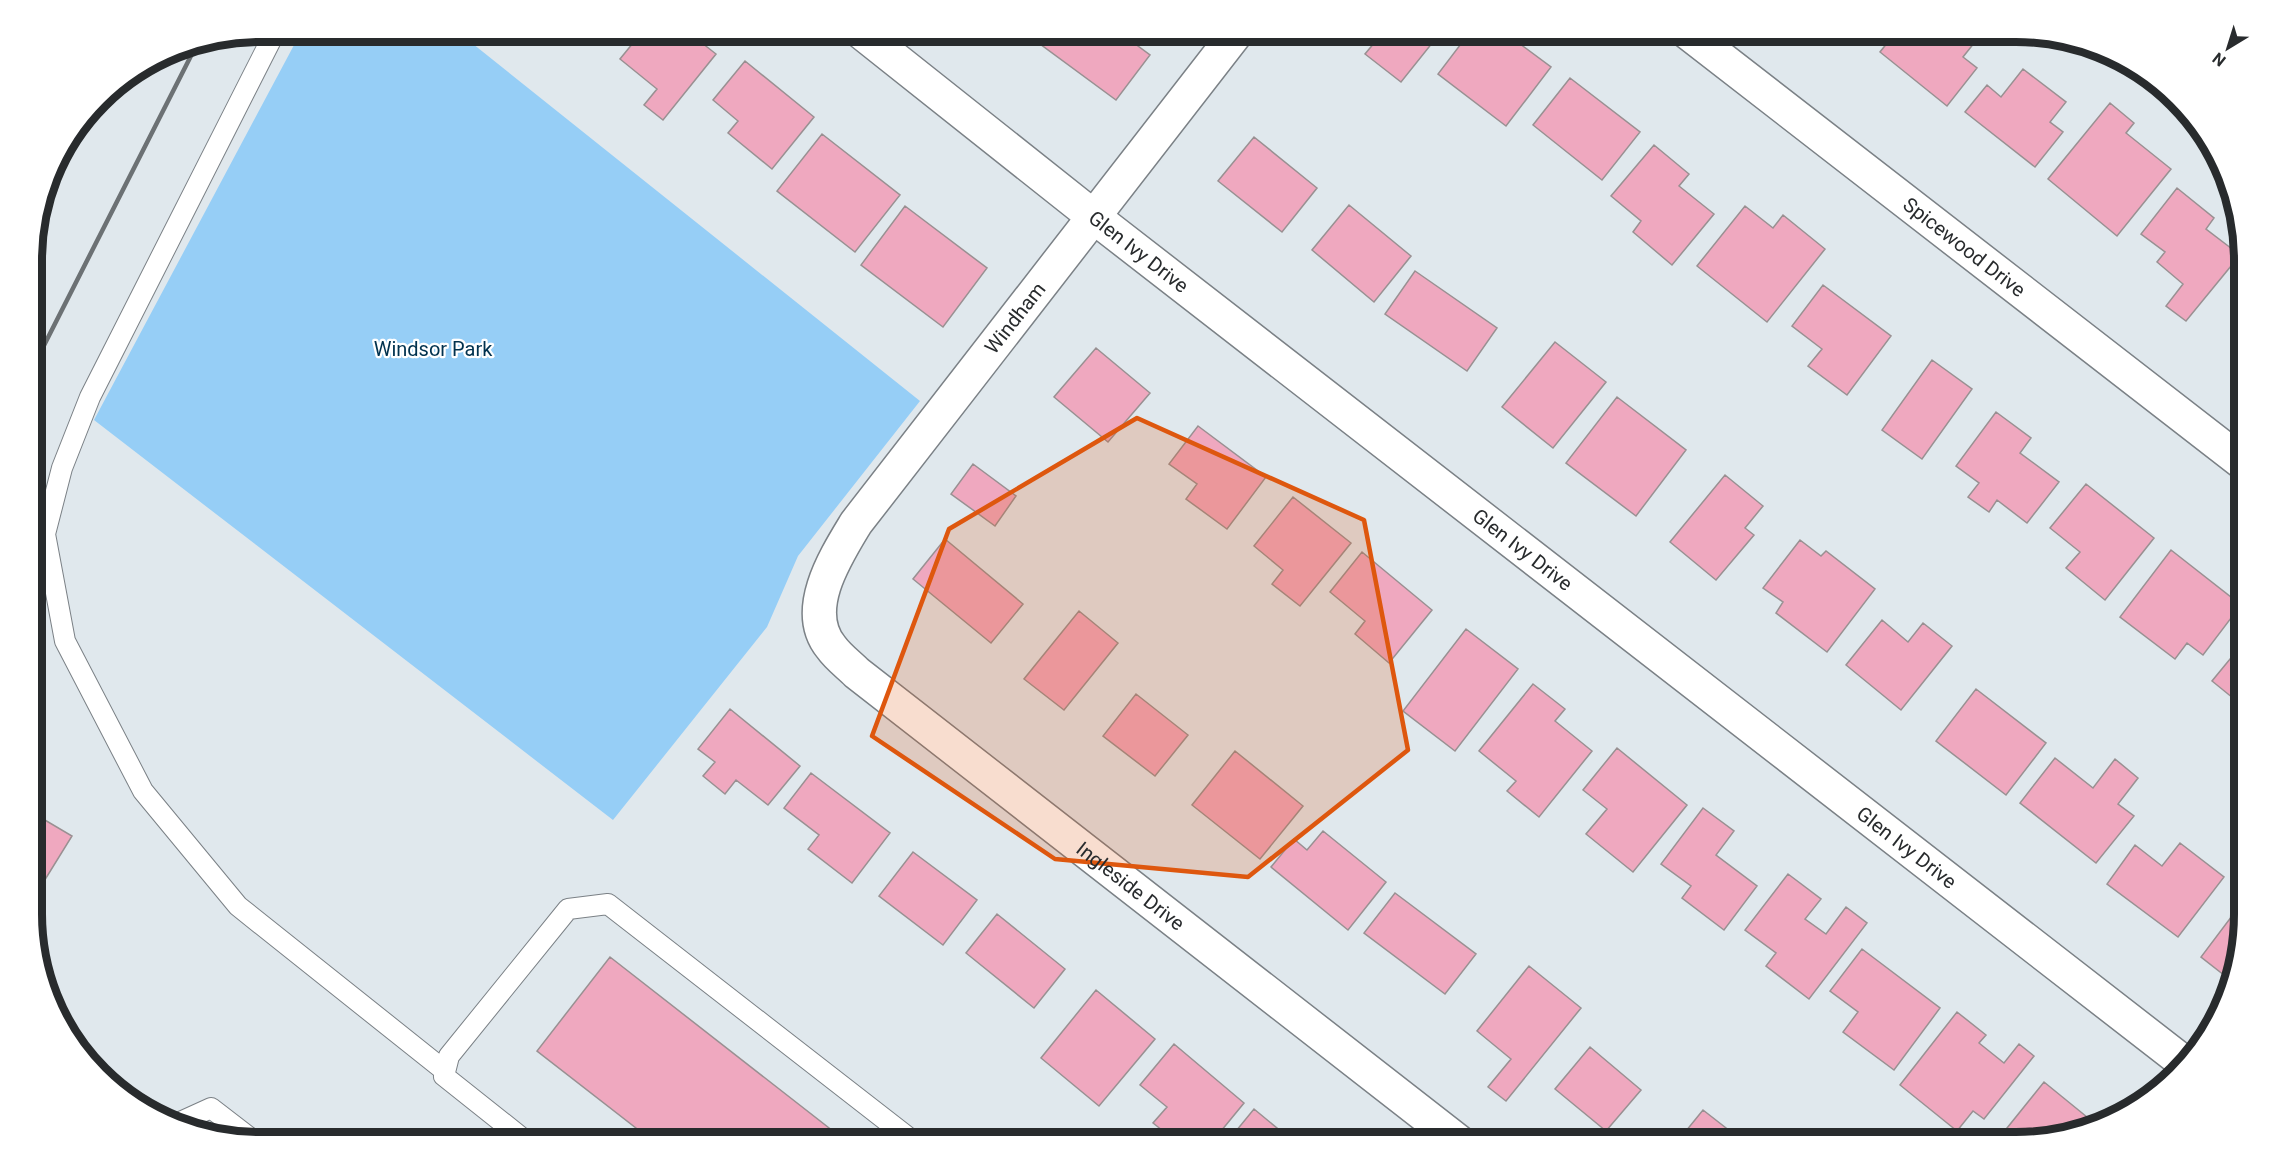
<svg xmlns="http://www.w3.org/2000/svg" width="2276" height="1174" font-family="Roboto,sans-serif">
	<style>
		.green { fill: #96cef6 }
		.building { fill: #efa8bf; stroke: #999092; stroke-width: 1.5 }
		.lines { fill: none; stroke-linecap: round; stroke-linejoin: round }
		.service-casing { stroke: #7b8186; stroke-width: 22 }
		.minor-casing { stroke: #7b8186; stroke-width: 36 }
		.service { stroke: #fff; stroke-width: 20 }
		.minor { stroke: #fff; stroke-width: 33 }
		.rail { stroke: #6c7174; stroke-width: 4.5 }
		.marked { fill: #de570e; fill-opacity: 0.2; stroke: #de570e; stroke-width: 4.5; stroke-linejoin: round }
		.labels { text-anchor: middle; stroke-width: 4.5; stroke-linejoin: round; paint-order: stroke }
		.street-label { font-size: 20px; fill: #282b2d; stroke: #fff }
		.park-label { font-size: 20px; fill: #00324f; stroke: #fff }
		.rim { fill: none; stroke: #282b2d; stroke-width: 8 }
	</style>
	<rect width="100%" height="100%" fill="#e0e8ed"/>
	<!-- green -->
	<path class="green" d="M301,32H458L920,401L798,556L767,627L613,820L94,420Z"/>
	<!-- building -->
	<path class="building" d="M642,32H688L716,54L663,120L644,105L657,89L620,59Z
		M1043,32H1119L1150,55L1116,100L1036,41Z
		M1362,32H1441L1401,82L1365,54L1375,42Z
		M1470,32H1504L1551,67L1506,126L1438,74Z
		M1850,32H1868L1861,40Z
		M1896,32H1972L1979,37L1963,57L1977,68L1947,106L1880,52Z
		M745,61L814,117L772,169L728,133L738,121L713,100Z
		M2023,69L2066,102L2050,122L2063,132L2035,167L1965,112L1987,85L2001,97Z
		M1570,78L1640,132L1602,180L1533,125Z
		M2110,103L2134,123L2126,133L2171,169L2117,236L2048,179Z
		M822,134L900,195L855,252L777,191Z
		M1254,137L1317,188L1282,232L1218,181Z
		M1654,145L1689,174L1679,186L1714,214L1672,265L1633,232L1641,221L1611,196Z
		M2177,188L2214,218L2206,229L2240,255L2186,321L2166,306L2183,284L2157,262L2165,252L2141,234Z
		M1349,205L1411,256L1374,302L1312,250Z
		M905,206L987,268L943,327L861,265Z
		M1745,206L1773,228L1783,215L1825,249L1767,322L1697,266Z
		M1415,271L1497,328L1467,371L1385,314Z
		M1823,285L1891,336L1847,395L1808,366L1822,349L1792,326Z
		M2243,322V335L2237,330Z
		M1555,342L1606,382L1553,448L1502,407Z
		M1096,348L1150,393L1108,442L1054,397Z
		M1932,360L1972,389L1922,459L1882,430Z
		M1617,397L1686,450L1636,516L1566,463Z
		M1996,412L2031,438L2020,453L2059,482L2027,523L1997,500L1989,512L1968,497L1979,483L1956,466Z
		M1198,426L1266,477L1227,529L1186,499L1197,484L1169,464Z
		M973,464L1016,496L995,526L951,494Z
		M1725,475L1763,506L1745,528L1754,535L1716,580L1670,542Z
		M2086,484L2154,538L2105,600L2066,568L2080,552L2050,528Z
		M1293,497L1351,543L1300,606L1272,584L1283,570L1254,546Z
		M945,539L1023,604L991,643L913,579Z
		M1800,540L1821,556L1826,551L1875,589L1827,652L1776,613L1783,602L1763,588Z
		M2171,550L2241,605L2203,655L2187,643L2175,659L2120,617Z
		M1362,552L1432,610L1389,663L1355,634L1365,621L1330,592Z
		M1079,611L1118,643L1064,710L1024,679Z
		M1882,620L1908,642L1923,623L1952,646L1901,710L1846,665Z
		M1466,629L1518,669L1455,751L1403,711Z
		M2244,642V707L2212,681Z
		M1533,684L1565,709L1555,721L1592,751L1539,817L1507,791L1516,781L1479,751Z
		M1976,689L2046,743L2006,795L1936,741Z
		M1136,694L1188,735L1155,776L1103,736Z
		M730,709L800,766L768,805L736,780L725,794L703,776L715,762L698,749Z
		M1617,748L1687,805L1633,872L1586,834L1607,809L1583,790Z
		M1235,751L1303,806L1260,859L1192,805Z
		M2055,758L2093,788L2115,759L2138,778L2118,804L2134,816L2096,863L2020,803Z
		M811,773L890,833L852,883L808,849L819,835L784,808Z
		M1703,808L1734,831L1716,855L1757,886L1724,930L1682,898L1691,886L1661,864Z
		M33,813L72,836L33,899Z
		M1323,831L1386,882L1348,930L1271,867L1294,839L1307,850Z
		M2180,843L2224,877L2178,937L2107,884L2135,845L2162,866Z
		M913,852L977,900L943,945L879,896Z
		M1788,874L1821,899L1805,919L1826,934L1846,907L1867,923L1809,999L1766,966L1776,953L1745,930Z
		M1395,893L1476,954L1445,994L1364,933Z
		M2244,900V914L2229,979L2201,957Z
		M997,914L1065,969L1034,1008L966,953Z
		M1862,949L1940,1008L1894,1070L1843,1032L1858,1012L1830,991Z
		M610,957L847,1142H654L537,1051Z
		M1529,966L1581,1008L1506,1101L1488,1087L1511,1059L1477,1031Z
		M1096,990L1155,1039L1099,1106L1041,1058Z
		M1957,1012L1986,1035L1979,1043L2004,1063L2019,1044L2034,1056L1984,1119L1973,1111L1957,1131L1900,1085Z
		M1174,1044L1244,1103L1212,1142H1177L1153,1123L1167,1107L1140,1085Z
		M1590,1047L1641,1090L1606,1131L1555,1089Z
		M2044,1082L2098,1126L2089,1130L2031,1142H2004L1999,1138Z
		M1254,1109L1294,1142H1227Z
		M1703,1110L1744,1142H1677Z"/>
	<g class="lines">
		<!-- service casing -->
		<g class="service-casing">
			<path id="service" d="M275,32L90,397L62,468L45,534L65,641L143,791L238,906L445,1071
				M178,1123L211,1108L254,1141
				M527,1142L444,1076L449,1056L568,909L608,904L914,1142"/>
		</g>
		<!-- minor casing -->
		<g class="minor-casing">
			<g id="minor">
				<path id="s1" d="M861,32L1094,217L2187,1065"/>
				<path id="s2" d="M1237,32L856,523C836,556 801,610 831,647C838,657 849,665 857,673L1459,1142"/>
				<path id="s3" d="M1687,32L2243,463"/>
			</g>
		</g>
		<!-- service -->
		<use href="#service" class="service"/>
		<!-- minor -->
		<use href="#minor" class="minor"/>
		<!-- rail -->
		<path class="rail" d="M32,369L197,44"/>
	</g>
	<!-- marked area -->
	<path class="marked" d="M1137,418L1364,520L1408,750L1248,877L1055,859L872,736L949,529Z"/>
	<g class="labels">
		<!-- street labels -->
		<g class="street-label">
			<text dy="7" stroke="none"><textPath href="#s3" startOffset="351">Spicewood Drive</textPath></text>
			<text dy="7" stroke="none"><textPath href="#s1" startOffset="354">Glen Ivy Drive</textPath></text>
			<text transform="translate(1015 318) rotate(-52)" y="7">Windham</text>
			<text dy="7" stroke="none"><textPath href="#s1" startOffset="840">Glen Ivy Drive</textPath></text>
			<text dy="7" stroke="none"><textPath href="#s1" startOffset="1326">Glen Ivy Drive</textPath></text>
			<text dy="7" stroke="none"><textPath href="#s2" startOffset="1140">Ingleside Drive</textPath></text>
		</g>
		<!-- park labels -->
		<g class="park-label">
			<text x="433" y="356">Windsor Park</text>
		</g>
	</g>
	<!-- crop -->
	<path d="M0 0H2276V1174H0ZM260 42H2016A218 218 0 0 1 2234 260V914A218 218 0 0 1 2016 1132H260A218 218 0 0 1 42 914V260A218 218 0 0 1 260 42Z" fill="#fff" fill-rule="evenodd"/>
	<path class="rim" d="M260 42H2016A218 218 0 0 1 2234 260V914A218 218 0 0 1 2016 1132H260A218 218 0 0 1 42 914V260A218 218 0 0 1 260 42Z"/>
	<!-- north arrow -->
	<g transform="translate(2228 48) rotate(218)" stroke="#ffffff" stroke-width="4.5" paint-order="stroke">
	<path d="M0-4.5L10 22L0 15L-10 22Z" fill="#282b2d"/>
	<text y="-9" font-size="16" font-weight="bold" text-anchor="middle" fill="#282b2d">N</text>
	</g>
</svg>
